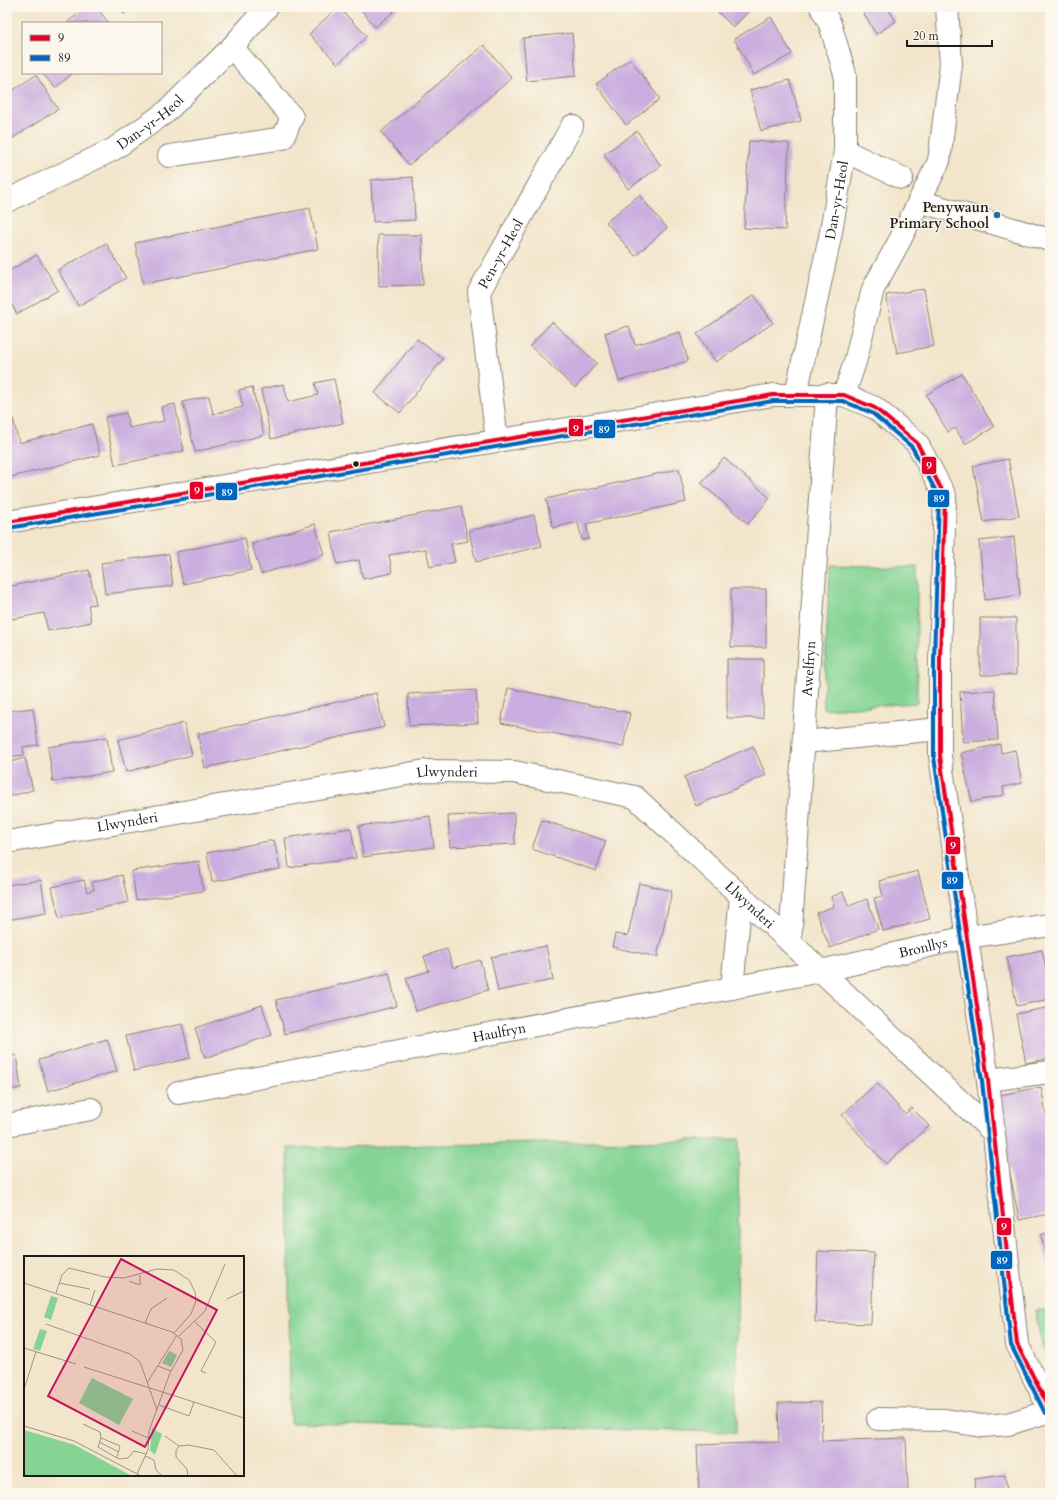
<svg xmlns="http://www.w3.org/2000/svg" width="1057" height="1500" font-family="Cardo,serif">
	<style>
		.green { fill: #85d494; stroke: #507858 }
		.building { fill: #cbaedf }
		.lines { fill: none; stroke-linecap: round; stroke-linejoin: round }
		.minor-casing { stroke: #878074; stroke-width: 24 }
		.minor { stroke: #fff; stroke-width: 22 }
		.bus-1-casing { stroke: #fbf7ec; stroke-width: 7 }
		.bus-2-casing { stroke: #fbf7ec; stroke-width: 7 }
		.bus-1 { stroke: #e4002b; stroke-width: 4 }
		.bus-2 { stroke: #0065bd; stroke-width: 4 }
		.poi-dot { fill: #1f6fb2; stroke: #fbf7ec; stroke-width: 1.5 }
		.bus-dot { fill: #1c1c1c; stroke: #fbf7ec; stroke-width: 1.5 }
		.labels { text-anchor: middle; stroke-width: 3; stroke-linejoin: round; paint-order: stroke }
		.street-label { font-size: 14px; fill: #1c1c1c; stroke: #fbf7ec }
		.poi-label { font-size: 14px; font-weight: bold; fill: #1c1c1c; stroke: #fbf7ec; text-anchor: end }
		.inset-road { fill: none; stroke: #9c9585; stroke-width: 1 }
		.view { fill: #c2185b; fill-opacity: 0.15; stroke: #c2185b; stroke-width: 2 }
		.inset-edge { fill: none; stroke: #1c1c1c; stroke-width: 2 }
		.line-badge { stroke: #fbf7ec; stroke-width: 1.5 }
		.badge-label { font-size: 11px; text-anchor: middle; font-weight: bold; fill: #fff }
	</style>
	<rect width="100%" height="100%" fill="#fbf7ec"/>
	<filter id="ink" filterUnits="userSpaceOnUse"><feTurbulence type="fractalNoise" baseFrequency=".025" numOctaves="2"/><feDisplacementMap in="SourceGraphic" scale="8" xChannelSelector="R" yChannelSelector="G"/><feConvolveMatrix kernelMatrix="1 2 1 2 8 2 1 2 1" color-interpolation-filters="sRGB"/></filter>
	<filter id="wash" filterUnits="userSpaceOnUse"><feTurbulence type="fractalNoise" baseFrequency=".012" numOctaves="4" result="noise"/><feDisplacementMap in="SourceGraphic" scale="16" xChannelSelector="R" yChannelSelector="G"/><feGaussianBlur stdDeviation="0.9" result="paint"/><feColorMatrix in="noise" values="0 0 0 0 0 0 0 0 0 0 0 0 0 0 0 0 0 1.4 0 .05"/><feComposite in="paint" operator="in"/></filter>
	<g filter="url(#wash)">
		<rect width="100%" height="100%" fill="#f2e5cb"/>
		<!-- green -->
		<path class="green" d="M830,565L917,567V703L823,709Z
			M739,1139L736,1432L290,1423L288,1148Z
			M1035,1310H1050V1362L1042,1346Z"/>
		<g id="blocks">
			<!-- building -->
			<path class="building" d="M86,7H96L109,23H67Z
				M118,7H132L124,14Z
				M338,7L367,36L338,64L309,34Z
				M359,7H399L375,27Z
				M713,7H753L733,27Z
				M860,7H887L896,21L876,34Z
				M771,17L792,54L754,75L734,39Z
				M572,33L576,76L527,81L523,38Z
				M484,45L512,78L409,165L381,132Z
				M630,59L660,99L626,125L596,84Z
				M42,73H73L55,88Z
				M36,75L58,109L7,142V94Z
				M790,80L801,121L761,131L750,90Z
				M637,131L661,166L628,189L604,154Z
				M749,141L789,143L785,230L744,228Z
				M413,177L415,220L373,222L371,180Z
				M639,195L667,228L635,256L606,222Z
				M310,208L318,249L143,284L135,243Z
				M378,235H422L423,285L379,286Z
				M106,243L126,278L78,306L58,270Z
				M37,255L58,290L17,314L7,296V272Z
				M924,289L934,346L897,353L886,295Z
				M754,295L773,323L716,362L697,334Z
				M552,322L597,363L575,388L530,346Z
				M629,326L635,345L680,332L688,361L619,381L605,333Z
				M417,339L443,359L400,413L375,393Z
				M962,374L994,427L965,444L955,428L948,432L926,395Z
				M334,379L343,423L271,439L261,389L284,384L288,402L318,395L315,383Z
				M252,387L264,435L195,452L183,402L209,396L213,414L243,407L239,390Z
				M175,404L184,451L115,465L105,417L126,413L129,428L164,421L161,407Z
				M13,419L19,443L92,424L100,455L7,478V421Z
				M724,458L770,498L748,524L701,483Z
				M1008,459L1019,516L984,522L973,466Z
				M679,469L686,502L586,524L589,539L582,540L578,522L553,528L546,499Z
				M461,506L468,541L451,544L455,562L430,567L426,549L389,555L392,573L363,579L359,560L337,564L331,532Z
				M534,515L542,546L476,562L469,531Z
				M315,524L324,555L261,574L252,544Z
				M1014,537L1020,595L985,600L979,541Z
				M245,538L251,570L183,584L176,552Z
				M169,554L173,586L105,594L101,563Z
				M89,570L96,604L88,605L91,622L48,631L44,613L7,620V587Z
				M731,589H766V647H731Z
				M980,618H1016V675H980Z
				M727,659H763V718H727Z
				M508,688L630,713L623,747L501,723Z
				M476,690L478,723L409,726L408,694Z
				M995,690L998,740L963,742L960,692Z
				M376,693L384,727L205,768L198,734Z
				M33,708L38,745L23,747L24,755L7,757V711Z
				M184,723L192,755L126,772L118,740Z
				M107,737L112,772L53,782L48,747Z
				M1000,744L1001,753L1015,750L1022,783L1003,787L1004,795L972,802L961,753Z
				M753,746L766,775L696,806L684,777Z
				M25,758L33,790L7,797V763Z
				M514,813L515,844L450,847L448,816Z
				M430,816L434,847L363,857L359,826Z
				M542,820L606,841L596,871L532,849Z
				M351,828L356,858L289,868L285,838Z
				M274,840L280,869L212,882L207,853Z
				M199,861L203,891L136,900L132,871Z
				M918,871L930,919L883,931L874,898L883,896L879,881Z
				M122,875L128,902L59,918L52,887L84,880L87,892L94,890L92,882Z
				M41,880L46,913L7,920V885Z
				M639,883L672,891L657,957L612,947L615,934L628,936Z
				M843,892L849,906L867,899L878,929L830,948L816,913L834,906L831,897Z
				M546,946L553,980L498,991L491,957Z
				M447,949L453,968L480,960L488,990L416,1011L406,978L429,971L424,956Z
				M1042,950L1048,977L1050,976V999L1017,1006L1007,957Z
				M389,973L397,1006L285,1034L276,1000Z
				M262,1005L272,1035L205,1058L195,1028Z
				M1050,1007V1058L1026,1063L1016,1014Z
				M182,1024L190,1058L134,1071L126,1036Z
				M107,1039L117,1071L48,1091L39,1060Z
				M16,1055L21,1088L7,1090V1056Z
				M877,1083L905,1114L912,1108L929,1126L886,1164L842,1115Z
				M1041,1087L1049,1128H1050V1206L1046,1207L1048,1214L1019,1220L995,1096Z
				M1050,1232V1270H1049L1041,1235Z
				M818,1251L874,1253L871,1324L815,1322Z
				M821,1402L822,1441L906,1438L908,1493H699L697,1445L779,1442L778,1403Z
				M1005,1475L1007,1493H976L974,1479Z"/>
		</g>
	</g>
	<g filter="url(#ink)">
		<use href="#blocks" fill-opacity="0" stroke="#878074" stroke-width="1"/>
		<g class="lines">
			<!-- minor casing -->
			<g class="minor-casing">
				<g id="minor">
					<path d="M845,151L902,178"/>
					<path d="M169,156L283,138L292,117L232,47"/>
					<path id="s1" d="M7,201L114,149L166,112L232,47L267,7"/>
					<path d="M919,201L1050,240"/>
					<path id="s2" d="M796,394L830,237L845,151V74L830,24L821,7"/>
					<path d="M844,395L855,362L873,289L899,242L939,161L951,64L947,7"/>
					<path id="s3" d="M497,441L479,292L572,126"/>
					<path d="M7,522L773,395H844L875,408L917,443L945,496L940,660V756L988,1080L1017,1344L1050,1410"/>
					<path d="M804,742L940,729"/>
					<path id="s4" d="M7,842L425,771L514,772L635,797L993,1132"/>
					<path id="s5" d="M790,942L827,394"/>
					<path d="M732,988L741,896"/>
					<path d="M988,1080L1050,1072"/>
					<path id="s6" d="M178,1093L821,971L967,937L1050,925"/>
					<path d="M7,1125L91,1109"/>
					<path d="M878,1419L945,1420L982,1426L1008,1424L1050,1411"/>
				</g>
			</g>
			<!-- minor -->
			<use href="#minor" class="minor"/>
			<!-- bus-1 casing -->
			<g class="bus-1-casing">
				<path id="bus-1" d="M7,522L773,395H844L875,408L917,443L945,496L940,660V756L988,1080L1017,1344L1050,1410"/>
			</g>
			<!-- bus-2 casing -->
			<g class="bus-2-casing">
				<path id="bus-2" d="M8,528L773,401H843L872,413L912,447L939,497L934,660V757L982,1081L1011,1345L1045,1413"/>
			</g>
			<!-- bus-1 -->
			<use href="#bus-1" class="bus-1"/>
			<!-- bus-2 -->
			<use href="#bus-2" class="bus-2"/>
		</g>
	</g>
	<!-- markers -->
	<circle class="poi-dot" cx="997" cy="215" r="4"/>
	<circle class="bus-dot" cx="356" cy="464" r="3.5"/>
	<g class="labels">
		<!-- street labels -->
		<g class="street-label">
			<text dy="5" stroke="none"><textPath href="#s1" startOffset="164">Dan-yr-Heol</textPath></text>
			<text dy="5" stroke="none"><textPath href="#s2" startOffset="198">Dan-yr-Heol</textPath></text>
			<text dy="5" stroke="none"><textPath href="#s3" startOffset="194">Pen-yr-Heol</textPath></text>
			<text dy="5" stroke="none"><textPath href="#s5" startOffset="274">Awelfryn</textPath></text>
			<text dy="5" stroke="none"><textPath href="#s4" startOffset="446">Llwynderi</textPath></text>
			<text dy="5" stroke="none"><textPath href="#s4" startOffset="122">Llwynderi</textPath></text>
			<text dy="5" stroke="none"><textPath href="#s4" startOffset="794">Llwynderi</textPath></text>
			<text dy="5" stroke="none"><textPath href="#s6" startOffset="759">Bronllys</textPath></text>
			<text dy="5" stroke="none"><textPath href="#s6" startOffset="327">Haulfryn</textPath></text>
		</g>
		<!-- poi labels -->
		<g class="poi-label">
			<text x="989" y="212">Penywaun<tspan x="989" dy="16">Primary School</tspan></text>
		</g>
	</g>
	<!-- overview -->
	<g transform="translate(24 1256)">
		<rect width="220" height="220" fill="#f2e5cb"/>
		<path d="M27,40L34,42L27,64L20,61ZM16,73L23,75L16,95L9,93ZM145,95L153,99L147,111L138,107ZM68,122L109,143L95,169L55,147ZM128,172L138,178L131,199L126,194ZM0,174L51,189L106,219L0,220Z" fill="#85d494"/>
		<path class="inset-road" d="M105,25L116,29V19M0,27L148,76L157,83L159,94L146,117L125,175L124,194L113,218M35,27L66,33M32,37L38,19L45,12L81,21L100,22L133,13L150,14L165,24L171,36L172,45L167,58L150,77M203,43L220,35M66,49L71,34M171,66L192,86L177,115L182,117M121,67L127,53L143,42M22,68L106,98L116,106L133,154M155,80L181,55L201,8M0,92L52,108M134,110L147,115M60,111L220,162M123,127L153,79M0,133L12,96M135,149L165,160L170,146M59,168L76,176L77,182M0,170L50,185L117,220M108,175L124,182M141,180L155,190M75,186L95,196M121,200L130,204L132,214L138,220M93,201L96,190L77,182L74,191L95,203L104,202L110,195L122,198M164,220L163,213L152,201V195L155,190L164,189L190,194L213,220"/>
		<path class="view" d="M97,3L193,54L121,191L24,140Z"/>
		<rect width="220" height="220" class="inset-edge"/>
	</g>
	<g class="line-badge">
		<rect x="568" y="418" width="16" height="19" rx="4" fill="#e4002b"/>
		<rect x="593" y="419" width="23" height="20" rx="4" fill="#0065bd"/>
		<rect x="921" y="456" width="16" height="19" rx="4" fill="#e4002b"/>
		<rect x="189" y="481" width="15" height="19" rx="4" fill="#e4002b"/>
		<rect x="215" y="482" width="23" height="19" rx="4" fill="#0065bd"/>
		<rect x="927" y="489" width="23" height="19" rx="4" fill="#0065bd"/>
		<rect x="945" y="836" width="16" height="19" rx="4" fill="#e4002b"/>
		<rect x="941" y="871" width="23" height="19" rx="4" fill="#0065bd"/>
		<rect x="996" y="1217" width="16" height="19" rx="4" fill="#e4002b"/>
		<rect x="990" y="1250" width="23" height="20" rx="4" fill="#0065bd"/>
	</g>
	<g class="badge-label">
		<text x="576" y="432">9</text>
		<text x="604" y="433">89</text>
		<text x="929" y="469">9</text>
		<text x="197" y="494">9</text>
		<text x="227" y="496">89</text>
		<text x="939" y="502">89</text>
		<text x="953" y="849">9</text>
		<text x="952" y="884">89</text>
		<text x="1004" y="1230">9</text>
		<text x="1002" y="1264">89</text>
	</g>
	<!-- margin -->
	<rect width="1057" height="1500" fill="none" stroke="#fbf7ec" stroke-width="24"/>
	<!-- legend -->
	<rect x="22" y="22" width="140" height="52" fill="#fbf7ec" stroke="#a29f99"/>
	<rect x="30" y="35" width="20" height="6" fill="#e4002b" stroke="#a29f99"/>
	<text x="58" y="42" font-size="12" fill="#1c1c1c">9</text>
	<rect x="30" y="55" width="20" height="6" fill="#0065bd" stroke="#a29f99"/>
	<text x="58" y="62" font-size="12" fill="#1c1c1c">89</text>
	<!-- scale -->
	<path d="M907 40v6h85v-6" fill="none" stroke="#1c1c1c" stroke-width="2"/>
	<text x="913" y="40" font-size="12" fill="#1c1c1c" stroke="#fbf7ec" stroke-width="3" paint-order="stroke">20 m</text>
</svg>
